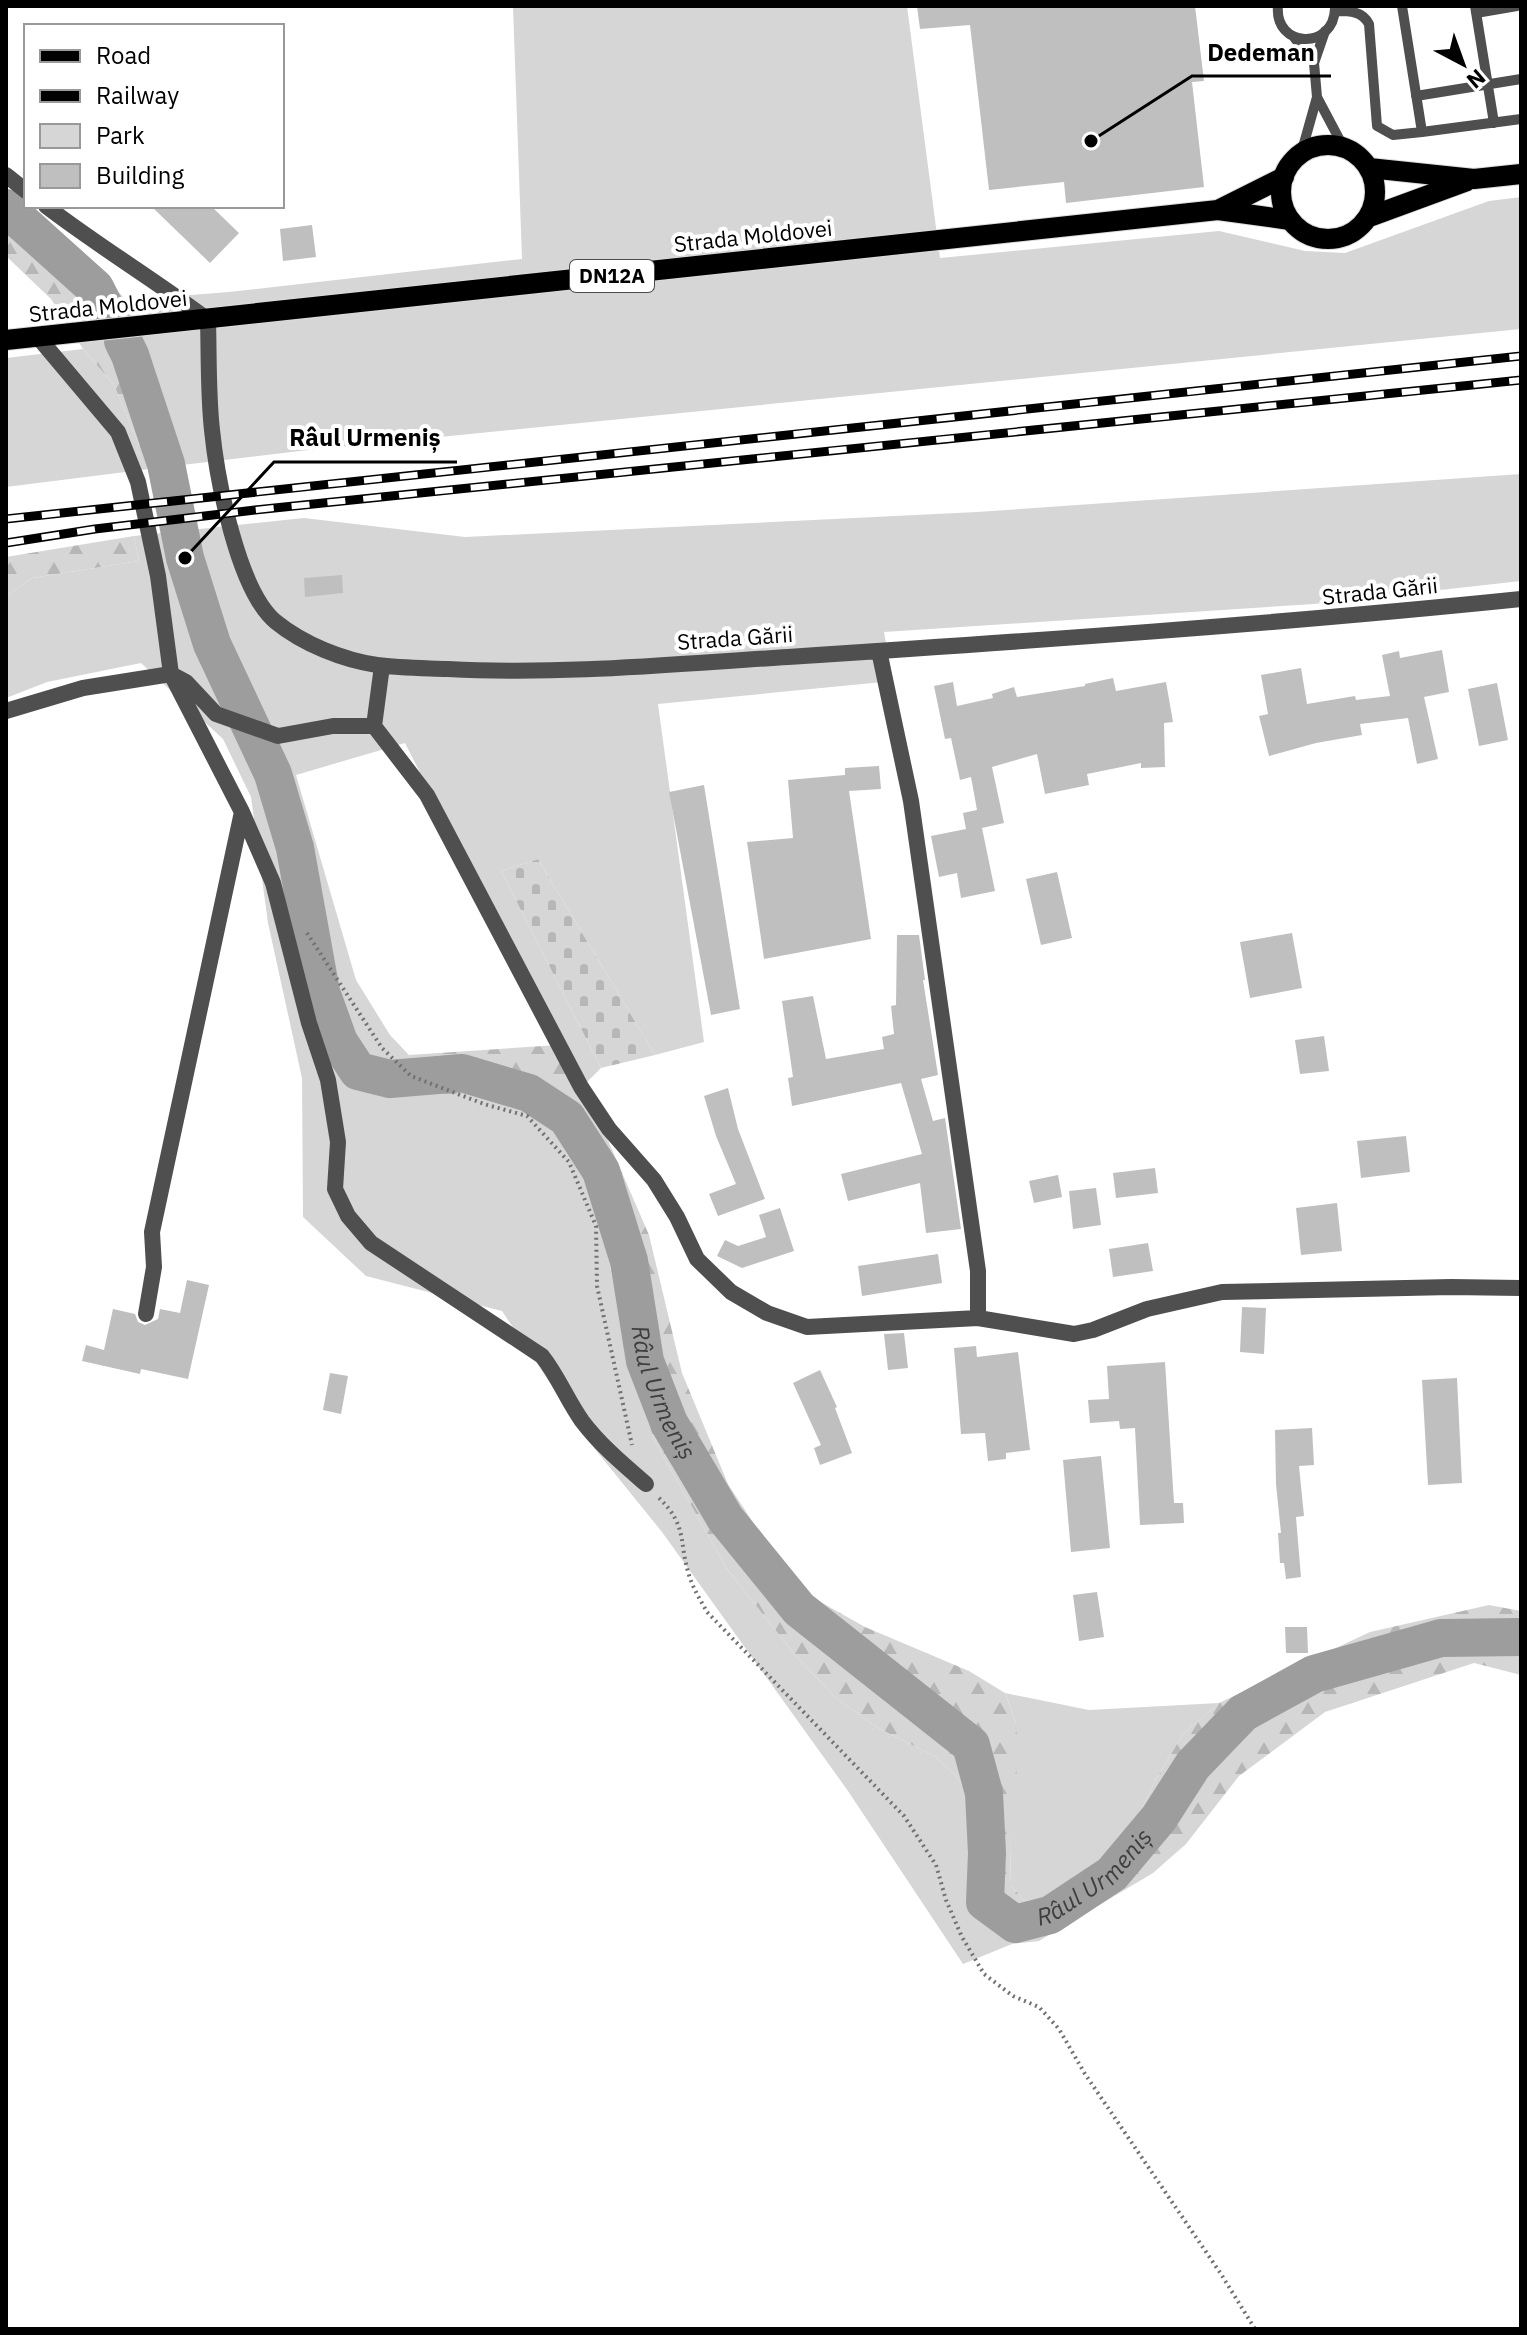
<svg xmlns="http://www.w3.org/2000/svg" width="1527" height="2335" font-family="'IBM Plex Sans',sans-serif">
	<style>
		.green { fill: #d6d6d6 }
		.forest { fill: url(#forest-firs) }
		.cemetery { fill: url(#cemetery-stones) }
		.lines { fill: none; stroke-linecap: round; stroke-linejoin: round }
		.river { stroke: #9d9d9d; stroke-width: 38 }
		.building { fill: #bfbfbf }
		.primary-casing { stroke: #dbdbdb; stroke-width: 22 }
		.path { stroke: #717171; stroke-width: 4; stroke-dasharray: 2 4; stroke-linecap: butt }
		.lane { stroke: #4f4f4f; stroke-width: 10 }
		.street { stroke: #4f4f4f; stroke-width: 16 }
		.primary { stroke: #000; stroke-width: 20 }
		.rail-casing { stroke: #000; stroke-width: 9 }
		.rail { stroke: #fff; stroke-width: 6; stroke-dasharray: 18; stroke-linecap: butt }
		.labels { text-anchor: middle; stroke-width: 8; stroke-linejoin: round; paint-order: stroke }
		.shield { fill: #fff; stroke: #4c4c4c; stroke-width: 2 }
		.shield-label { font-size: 20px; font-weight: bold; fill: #000 }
		.street-label { font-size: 22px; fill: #000; stroke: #fff }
		.water-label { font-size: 24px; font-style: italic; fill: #3e3e3e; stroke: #fff }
		.leader { fill: none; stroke: #000; stroke-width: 3 }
		.callout-dot { fill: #000; stroke: #fff; stroke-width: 3 }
		.callout-label { font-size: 24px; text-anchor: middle; font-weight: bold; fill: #000; stroke: #fff; stroke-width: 8; stroke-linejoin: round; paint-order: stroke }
	</style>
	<defs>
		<pattern id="forest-firs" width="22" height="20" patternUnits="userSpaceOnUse" patternTransform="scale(2)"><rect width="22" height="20" fill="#d6d6d6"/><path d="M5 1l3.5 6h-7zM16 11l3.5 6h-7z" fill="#b6b6b6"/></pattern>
		<pattern id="cemetery-stones" width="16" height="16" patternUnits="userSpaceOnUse" patternTransform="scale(2)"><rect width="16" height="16" fill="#d6d6d6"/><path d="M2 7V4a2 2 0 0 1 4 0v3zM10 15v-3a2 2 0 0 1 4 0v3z" fill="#b6b6b6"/></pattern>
	</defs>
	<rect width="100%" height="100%" fill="#fff"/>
	<!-- green -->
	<path class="green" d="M513,6H907L940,258L1219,231L1305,251L1345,253L1489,201L1521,197V329L300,451L182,465L127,300L229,292L522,259Z
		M83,349L114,385L149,469L6,487V358Z
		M1521,474V581L1314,604L884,632L893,681L658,704L704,1042L655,1055L538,859L501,871L601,1068L584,1085L558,1045L405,743L296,775L356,980L390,1035L409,1055L405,1062L418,1093L504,1096L542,1113L564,1140L594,1184L613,1281L653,1438L727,1569L796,1656L836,1698L878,1728L936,1757L956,1776L968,1794L972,1827L991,1925L1012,1944L963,1964L848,1791L662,1532L590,1443L502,1311L366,1276L303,1217L302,1078L268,923L251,797L223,739L141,663L47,682L6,698V596L32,578L139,561L134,536L304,518L465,537L977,512Z
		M1005,1693L1089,1710L1219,1703L1183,1734L1156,1779L1121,1851L1092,1874L1054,1899L1025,1901L1011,1886L1010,1846L1016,1723Z"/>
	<!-- forest -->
	<path class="forest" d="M6,193L127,300L182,465L149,469L114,385L83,349L51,299L6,256Z
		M134,536L139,561L32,578L6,596V557Z
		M558,1045L584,1085L649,1235L682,1373L728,1484L775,1556L810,1596L865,1627L969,1671L1005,1693L1016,1723L1018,1756L1010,1846L1011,1886L1025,1901L1054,1899L1092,1874L1121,1851L1156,1779L1183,1734L1219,1703L1370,1632L1489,1605L1521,1611V1675L1474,1663L1325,1712L1239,1776L1186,1844L1153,1873L1039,1941L1012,1944L991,1925L975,1883L968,1794L956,1776L936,1757L878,1728L836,1698L796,1656L727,1569L653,1438L613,1281L594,1184L564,1140L542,1113L504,1096L418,1094L405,1061L409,1055Z"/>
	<!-- cemetery -->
	<path class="cemetery" d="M538,859L655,1055L601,1068L501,871Z"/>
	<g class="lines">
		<!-- river -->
		<g class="river">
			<path d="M6,208L95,288L110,317"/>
			<path id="s1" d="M123,341L130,355L166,464L185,558L212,644L273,774L295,848L321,992L339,1042L358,1071L390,1079L462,1073L529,1093L567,1118L601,1171L629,1261L645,1361L669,1423L725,1518L799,1609L971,1745L984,1793L987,1853L985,1902L1015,1924L1050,1915L1112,1874L1159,1818L1193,1765L1243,1713L1314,1674L1441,1638L1521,1637"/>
		</g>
	</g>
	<!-- building -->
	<path class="building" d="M917,6H1195L1204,81L1192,82L1204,187L1066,203L1064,182L989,190L970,25L920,29Z
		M151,206H211L239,233L210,263Z
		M312,225L316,257L283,261L280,229Z
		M342,575L343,593L305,597L304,578Z
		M1442,650L1449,692L1424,697L1438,759L1417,764L1408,718L1360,724L1362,735L1316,743L1269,756L1259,716L1268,714L1261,675L1301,668L1307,704L1355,696L1356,700L1390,696L1382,655L1399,651L1400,658Z
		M1113,678L1116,691L1166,682L1173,722L1164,723L1165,767L1141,768V763L1087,774L1089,785L1045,794L1037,754L992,767L1004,823L982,828L995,891L961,898L957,873L939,877L931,836L966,829L963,813L977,810L971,777L960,780L951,738L945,739L934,686L953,682L957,706L993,698L992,694L1014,687L1017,697L1085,686V684Z
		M1497,683L1508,740L1479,746L1468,689Z
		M879,766L881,789L849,791L871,939L764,959L747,842L793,838L788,780L845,775V768Z
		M704,785L740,1009L711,1015L669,792Z
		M1057,872L1072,938L1041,945L1026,879Z
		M1292,933L1302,988L1250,998L1240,942Z
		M897,935H919L925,980H923L938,1075L921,1079L933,1121L945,1118L961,1229L926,1233L920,1183L848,1201L841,1174L922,1154L901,1083L792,1106L788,1078L793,1077L782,1001L813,996L826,1059L884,1049L882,1037L894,1034L891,1006L896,1005Z
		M1324,1036L1329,1071L1300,1074L1295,1040Z
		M728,1088L738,1129L765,1199L718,1216L709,1194L736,1184L716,1136L704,1096Z
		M1406,1136L1410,1172L1361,1178L1357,1141Z
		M1155,1168L1158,1193L1116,1198L1113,1173Z
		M1058,1175L1062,1197L1034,1203L1029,1181Z
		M1096,1188L1101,1225L1073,1229L1069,1191Z
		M1337,1203L1342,1251L1301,1255L1296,1208Z
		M780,1208L794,1251L742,1268L717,1256L725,1240L738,1246L766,1237L759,1215Z
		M1148,1243L1153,1271L1113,1277L1109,1249Z
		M938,1254L942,1283L862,1296L858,1266Z
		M187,1280L209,1285L188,1379L141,1369L140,1374L82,1361L86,1345L104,1350L113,1309L135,1314L138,1322L145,1325L158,1319L160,1309L180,1313Z
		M1242,1307L1266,1308L1264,1354L1240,1352Z
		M904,1333L908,1368L888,1370L884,1334Z
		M976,1346L977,1357L1018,1352L1030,1450L1006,1453V1459L988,1461L985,1433L961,1434L954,1348Z
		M1165,1362L1174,1503H1183L1184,1523L1140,1525L1135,1428L1120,1429L1119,1421L1090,1423L1088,1400L1109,1399L1107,1366Z
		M820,1370L837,1407L835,1408L852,1453L820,1465L814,1448L821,1445L793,1383Z
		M330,1373L348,1376L341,1414L323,1410Z
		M1457,1378L1462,1483L1428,1485L1422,1380Z
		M1312,1428L1314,1465L1299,1466L1304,1516L1296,1517L1301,1577L1286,1579L1284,1563H1280L1278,1533H1281L1276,1484L1275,1430Z
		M1101,1456L1110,1548L1071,1552L1063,1460Z
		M1097,1592L1104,1637L1079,1641L1073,1595Z
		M1285,1627H1307L1308,1653H1286Z"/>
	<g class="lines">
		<!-- primary casing -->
		<g class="primary-casing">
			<path id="primary" d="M1281 192a47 47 0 1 1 94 0a47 47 0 1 1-94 0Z
				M1369,168L1474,179L1521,174
				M1218,210L1284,177
				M1369,217L1467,181
				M6,340L1218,210L1290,220"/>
		</g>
		<!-- path -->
		<path class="path" d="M307,933L382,1048L411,1076L484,1104L527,1116L569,1162L596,1226L597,1286L632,1445
			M659,1498C689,1527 678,1544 690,1578C694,1590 701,1601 707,1612L904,1816L936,1865L946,1900L962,1937L984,1974L1013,1996L1039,2007L1059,2029L1085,2074L1221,2274L1255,2329"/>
		<!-- lane -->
		<path class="lane" d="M1278,6C1274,48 1334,51 1335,8
			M1402,6L1422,132L1521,119
			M1475,6L1494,123
			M1336,11C1350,11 1362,11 1369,24L1377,126L1393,135L1422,132
			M1476,13L1517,6
			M1325,31L1314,63L1317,97L1344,148
			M1293,36L1314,63
			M1416,96L1521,79
			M1301,154L1317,97"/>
		<!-- street -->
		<path class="street" d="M6,175L26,191
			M46,206C98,246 155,280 208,320C209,356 208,394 212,430C217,479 238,591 276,622C303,644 343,660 377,665C400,668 424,668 448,669C561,675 675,664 788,657C1032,641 1277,624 1521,599
			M38,337L118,432L138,482L158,576L171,674L242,812L273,883L309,1023L328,1080L338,1142L335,1189L348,1216L371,1243L542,1356C558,1376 567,1400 582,1421C600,1445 624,1465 646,1484
			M879,651L911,801L978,1271V1318
			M382,666L374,726L427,795L581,1087L609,1129L654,1180L677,1217L697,1259L731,1292L767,1313L807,1327L978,1318L1074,1334L1093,1330L1147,1309L1222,1292L1451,1287L1521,1288
			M6,711L83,688L171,674L186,682L216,714L278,736L333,726H374
			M146,1314L154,1267L152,1232L242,812"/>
		<!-- primary -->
		<use href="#primary" class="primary"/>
		<!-- rail casing -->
		<g class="rail-casing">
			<path id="rail" d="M6,519L1521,356
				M6,543L95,529L255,510L1521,380"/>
		</g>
		<!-- rail -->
		<use href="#rail" class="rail"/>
	</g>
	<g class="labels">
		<!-- shield labels -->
		<rect class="shield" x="570" y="260" width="84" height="32" rx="6"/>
		<g class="shield-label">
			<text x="612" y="283">DN12A</text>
		</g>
		<!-- street labels -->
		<g class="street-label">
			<text transform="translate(753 236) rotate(-6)" y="8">Strada Moldovei</text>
			<text transform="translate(108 306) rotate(-6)" y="8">Strada Moldovei</text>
			<text transform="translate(1380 591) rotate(-6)" y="8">Strada Gării</text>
			<text transform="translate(735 638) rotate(-4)" y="8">Strada Gării</text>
		</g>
		<!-- water labels -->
		<g class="water-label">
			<text dy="8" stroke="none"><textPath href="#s1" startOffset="1286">Râul Urmeniș</textPath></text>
			<text dy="8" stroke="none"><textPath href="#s1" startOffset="2054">Râul Urmeniș</textPath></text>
		</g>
	</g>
	<!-- callouts -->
	<path class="leader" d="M1091 141L1192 76H1331M185 558L274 462H457"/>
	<g class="callout-dot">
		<circle cx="1091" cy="141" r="8"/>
		<circle cx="185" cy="558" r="8"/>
	</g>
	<g class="callout-label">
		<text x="1261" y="61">Dedeman</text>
		<text x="365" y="446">Râul Urmeniș</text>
	</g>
	<!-- border -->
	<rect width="1527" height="2335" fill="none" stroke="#000000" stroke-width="16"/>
	<!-- legend -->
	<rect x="24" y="24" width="260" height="184" fill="#ffffff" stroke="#999999" stroke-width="2"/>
	<rect x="40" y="50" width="40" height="12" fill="#000000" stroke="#999999" stroke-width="2"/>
	<text x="96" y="64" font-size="24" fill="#000000">Road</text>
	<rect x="40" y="90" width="40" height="12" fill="#000000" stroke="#999999" stroke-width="2"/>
	<text x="96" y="104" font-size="24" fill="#000000">Railway</text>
	<rect x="40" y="124" width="40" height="24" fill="#d6d6d6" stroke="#999999" stroke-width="2"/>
	<text x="96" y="144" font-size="24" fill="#000000">Park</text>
	<rect x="40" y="164" width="40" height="24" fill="#bfbfbf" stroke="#999999" stroke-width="2"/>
	<text x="96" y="184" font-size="24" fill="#000000">Building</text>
	<!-- north arrow -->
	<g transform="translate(1463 64) rotate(139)" stroke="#ffffff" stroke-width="6" paint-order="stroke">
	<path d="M0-6L14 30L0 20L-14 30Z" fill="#000000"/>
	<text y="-12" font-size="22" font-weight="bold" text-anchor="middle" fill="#000000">N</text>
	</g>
</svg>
